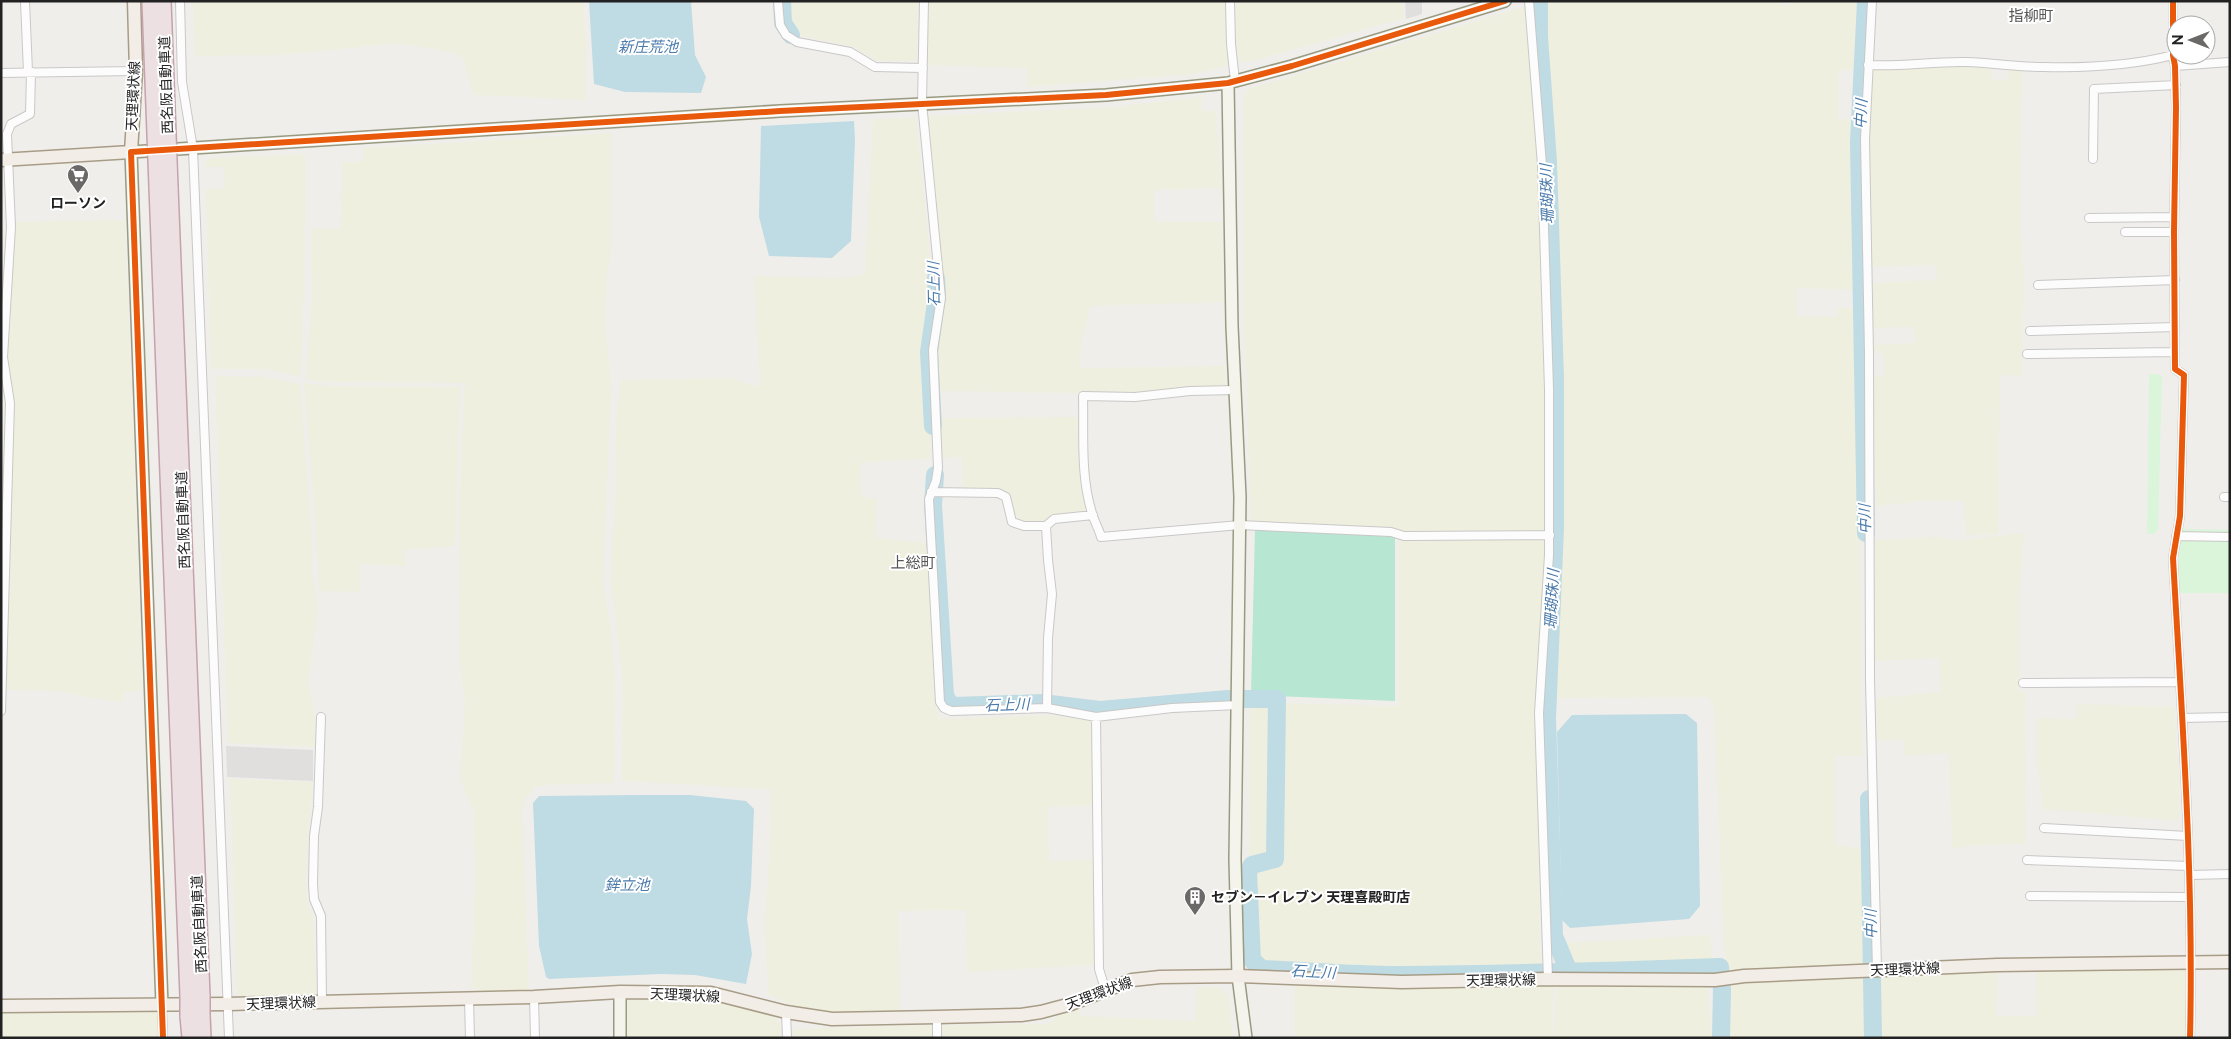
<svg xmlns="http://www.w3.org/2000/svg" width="2231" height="1039" font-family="Raleway,'Noto Sans JP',sans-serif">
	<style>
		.farmland { fill: #efefdf }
		.park { fill: #daf5da }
		.pitch { fill: #b7e6d2 }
		.parking { fill: #e0dfde }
		.water { fill: #bfdbe3 }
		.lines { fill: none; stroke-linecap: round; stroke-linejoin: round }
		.river { stroke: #bfdbe3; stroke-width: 18 }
		.street-casing { stroke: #c9c8c7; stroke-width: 10 }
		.secondary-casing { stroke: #999a82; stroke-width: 14 }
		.primary-casing { stroke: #a79c86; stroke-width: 15 }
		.highway-casing { stroke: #c5a2ac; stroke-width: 18 }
		.street { stroke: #fdfcfc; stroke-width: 8 }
		.secondary { stroke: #f4f4ed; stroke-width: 11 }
		.primary { stroke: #f3ede7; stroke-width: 12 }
		.highway { stroke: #ece0e2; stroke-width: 15 }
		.highway-bridge-casing { stroke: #c5a2ac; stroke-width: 18; stroke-linecap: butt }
		.highway-bridge { stroke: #ece0e2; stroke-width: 15 }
		.cycleway-casing { stroke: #fff; stroke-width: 9 }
		.cycleway { stroke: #e8590c; stroke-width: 6 }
		.labels { text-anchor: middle; stroke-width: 4; stroke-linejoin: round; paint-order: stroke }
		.street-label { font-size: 14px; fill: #222; stroke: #fff }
		.poi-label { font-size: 14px; font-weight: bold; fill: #222; stroke: #fff }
		.neighbourhood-label { font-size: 15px; fill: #555; stroke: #fff }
		.water-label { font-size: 15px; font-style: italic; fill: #4a7aab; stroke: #fff }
	</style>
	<rect width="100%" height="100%" fill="#f0eeeb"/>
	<!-- farmland -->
	<path class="farmland" d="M193,1H583L586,44V100L474,95L471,89L464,59L455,53L408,45L390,44L279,55L195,56Z
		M785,1H918L917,61H877L852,46L796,35L786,23Z
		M928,1H1227V44L1230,65L1194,74L1027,87V68L927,65Z
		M1236,1H1403L1404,18L1250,62H1239L1236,42Z
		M1539,1H1780V5L1794,4L1795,1H1862L1857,70H1839L1838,119L1856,120L1857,290L1797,288L1796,316L1838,317V308H1857L1862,756H1835V845L1864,849L1867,966L1729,972L1726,963L1723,926L1714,706L1708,697L1551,698L1560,555L1561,380L1555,167Z
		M1527,6L1540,165L1545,308L1547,532L1403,533L1384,527L1251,522L1244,311V96L1249,89Z
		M1941,66L1991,68L1992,80H2007L2008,69L2022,70L2020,171V228L2024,269L2022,376L2000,375L1998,534L1966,535L1964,501H1923L1876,506L1873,377L1886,375L1884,355L1873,349V345L1915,343L1913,327L1872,328L1871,283L1937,280L1936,265L1872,267L1868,143L1871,69L1892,70Z
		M1201,97V111H1216L1221,188L1154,190V222H1221L1223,302L1090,306L1081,345L1080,368L1224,366L1225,387L1135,394L936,391L934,351L942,309L927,116L1112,107Z
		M916,118L934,296L926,347L931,458L860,463L861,497L877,499L875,538L927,543L935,702L939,719L1050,715L1092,721V806L1048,807L1049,861L1093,860L1094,965L967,972L966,910L898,911L900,1012L832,1014L803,1010L768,994L765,924L771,828L770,789L622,781L623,682L611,582L612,544L615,512L616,422L621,380L730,378L760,387L754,276L840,278L865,275L873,119Z
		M611,133V250L606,283L605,324L611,386L603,582L611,631L615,682L614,783L546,785L535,787L524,800L522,814L529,991L479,993L478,988H471L475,882L474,814L460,778L465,703L460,660L459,526L464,389L467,383L329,382L306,379L312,295L311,228L341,229L342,162L364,161V148Z
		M305,154V251L301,377L267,369H211L206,189H225L224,167H206V162L210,158Z
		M1,171L4,228L1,283Z
		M125,220L142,691L124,692L123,702L92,698L59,691L6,690L14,402L7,356L14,222Z
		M215,376L264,377L300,384L312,543V571L318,608L308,685L315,717V747L228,743Z
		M304,383L329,386L460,387L455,546L403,550L406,566L359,564L360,592L319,591L317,542Z
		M1,388L4,404L1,496Z
		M1081,417L1089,513L1045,523H1024L1014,520L1008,495L963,491L962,457L940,458L939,418Z
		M2024,533L2019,595V691L2025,693L2026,844L1975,845L1952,849L1949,753L1904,756L1903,739L1877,741L1876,698L1941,692L1939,658L1873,661V540L1938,537L1956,541Z
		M1399,538H1545L1537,750L1540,947L1544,969H1403L1261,966L1257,942L1255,874L1283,864L1280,703L1399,706Z
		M1250,702L1273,703L1272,855L1251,862L1249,855Z
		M2077,704L2174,707L2179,774V821L2043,809L2037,763V718L2077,719Z
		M230,779L313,782L308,836L306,884L307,899L313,916L317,996H240L237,994Z
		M1711,935L1712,963L1698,964L1574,965L1569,962L1562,943Z
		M2186,968L2187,1038H1880L1877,1022L1878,976L1998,971L1996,1016H2037L2036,969Z
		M1866,977L1867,1024L1869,1038H1730V986L1742,982Z
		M1550,983L1554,990L1551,1038H1295V986Z
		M1559,984L1705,986L1707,989L1712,1038H1553L1557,986Z
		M1197,987H1219L1228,995L1233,1038H941V1026L943,1025L1043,1024L1054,1022V1018L1079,1009L1080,1016L1196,1021Z
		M627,999L710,1000L762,1012L775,1017L781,1027V1038H627Z
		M1,1011H159V1038H1Z
		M932,1025L934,1038H792V1031L796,1029Z"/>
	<!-- park -->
	<path class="park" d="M2149,374H2158L2162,377L2158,530L2153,534H2147Z
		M2183,529L2230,530V593H2179V556Z"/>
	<!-- pitch -->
	<path class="pitch" d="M1255,529L1395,536V701L1251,695Z"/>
	<!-- parking -->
	<path class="parking" d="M1405,1H1422V14L1406,19Z
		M226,746L313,750V781L227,777Z"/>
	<!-- water -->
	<path class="water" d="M589,1H691L695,55L706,77L701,93L625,92L594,84Z
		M854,121L855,140L851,241L832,258L769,256L759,217L761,126Z
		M1686,714L1697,723L1700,906L1689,919L1570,928L1562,920L1557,732L1572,715Z
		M636,795H690L746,801L754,809L751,886L747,919L752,954L746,984L695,975L660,974L549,979L546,977L539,946L533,803L539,796Z"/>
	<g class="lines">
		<!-- river -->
		<path class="river" d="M782,1L783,23L791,35
			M1539,1V37L1548,162L1555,379V528L1547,718L1554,936L1569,972
			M933,426L929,352L937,296L936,278
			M935,475L933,505L945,695L949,703L954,706L1042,703L1100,710L1228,699H1277L1275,859L1252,865L1248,872L1252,960L1262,969C1308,971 1353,975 1398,975C1506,974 1613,971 1720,967L1722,990L1721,1038
			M1866,533L1859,142L1866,1
			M1869,799L1873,1038"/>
		<!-- street casing -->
		<g class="street-casing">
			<path id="street" d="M25,1L28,72
				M180,1L182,82L193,149L229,1038
				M778,1L780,25L786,35L797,42L850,52L875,67L923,68
				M924,1L922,103L941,298L933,350L938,468L936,481L929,499L940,702L944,708L951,711L1047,708L1096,717L1172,708L1238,705
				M1230,1L1231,44L1235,81
				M1529,1L1542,165L1549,389V555L1539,713L1548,979
				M1872,1L1865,139L1869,353L1870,680L1877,970
				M2173,1V55L2175,66L2176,107L2174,232L2175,369L2184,375L2180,516L2173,558C2182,718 2194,878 2190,1038
				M1868,65C1901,67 1934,61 1967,62C1993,63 2018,67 2044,67C2087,68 2131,66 2173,55
				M2175,66L2230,62
				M1,73L136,71
				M2093,159L2094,89L2176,85
				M2089,218L2174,217
				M2125,232H2174
				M2038,285L2175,280
				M2030,331L2175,327
				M2027,354L2175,352
				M1236,390L1190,391L1135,397L1083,396C1084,435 1080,478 1093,516C1095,523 1099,529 1101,537L1240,525L1391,532L1404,536L1550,535
				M931,492L998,493L1006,497L1012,522L1024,526H1046L1054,519L1093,515
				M2224,497H2230
				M1046,526L1048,560L1052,594L1048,638L1047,708
				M2176,536L2230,537
				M2023,683L2180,682
				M1,711L10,403L3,357L11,227L7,134L11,124L30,114L31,72
				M321,717L318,807L314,836L313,884L314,899L321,916L322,1002
				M1096,717L1099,969L1105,989
				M2182,718L2230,717
				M2044,828L2188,836
				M2027,860L2189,866
				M2190,875L2230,874
				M2030,896L2190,897
				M534,997L535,1038
				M469,999L470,1038
				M162,1005L163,1038
				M786,1012L787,1038
				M937,1017V1038"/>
		</g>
		<!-- secondary casing -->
		<g class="secondary-casing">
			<path id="secondary" d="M1228,83L1232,326L1240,497L1235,859L1238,976L1246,1038
				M620,992V1038
				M162,1005L131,152L780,111L1106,95L1228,83L1292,66L1505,1"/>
		</g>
		<!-- primary casing -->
		<g class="primary-casing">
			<path id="primary" d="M1,160L131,152L136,71L134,1
				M1,1006L228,1004L534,997L620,992L711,993L786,1012L832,1019L937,1017L1021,1015L1041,1012L1071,1004L1132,980L1160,977L1238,976L1402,982L1548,979L1715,980L1744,976L1997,965L2230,962"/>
		</g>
		<!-- highway casing -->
		<g class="highway-casing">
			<path id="highway" d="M157,187L188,996
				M170,187L202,996
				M202,1015L203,1038
				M188,1016L190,1038"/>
		</g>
		<!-- street -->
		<use href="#street" class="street"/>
		<!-- secondary -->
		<use href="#secondary" class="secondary"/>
		<!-- primary -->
		<use href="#primary" class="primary"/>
		<!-- highway -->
		<use href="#highway" class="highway"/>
		<!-- highway-bridge casing -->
		<g class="highway-bridge-casing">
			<path id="highway-bridge" d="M150,1L157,187
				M163,1L170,187
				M188,996V1016
				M202,996V1015"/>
		</g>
		<!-- highway-bridge -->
		<use href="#highway-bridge" class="highway-bridge"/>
		<!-- cycleway casing -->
		<g class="cycleway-casing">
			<path id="cycleway" d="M2173,1V55L2175,66L2176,107L2174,232L2175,369L2184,375L2180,516L2173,558C2182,718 2194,878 2190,1038
				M163,1038L131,152L780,111L1106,95L1228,83L1292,66L1505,1"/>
		</g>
		<!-- cycleway -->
		<use href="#cycleway" class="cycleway"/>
	</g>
	<!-- icons -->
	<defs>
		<g id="supermarket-pin" transform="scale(1.125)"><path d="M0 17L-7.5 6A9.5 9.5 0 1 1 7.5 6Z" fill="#6a6968" stroke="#fff"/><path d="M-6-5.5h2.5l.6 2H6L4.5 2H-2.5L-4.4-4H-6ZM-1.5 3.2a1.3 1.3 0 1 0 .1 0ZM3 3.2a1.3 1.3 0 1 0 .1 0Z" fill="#fff"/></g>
		<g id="building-pin" transform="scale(1.125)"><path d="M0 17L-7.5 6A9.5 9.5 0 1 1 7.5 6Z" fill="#6a6968" stroke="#fff"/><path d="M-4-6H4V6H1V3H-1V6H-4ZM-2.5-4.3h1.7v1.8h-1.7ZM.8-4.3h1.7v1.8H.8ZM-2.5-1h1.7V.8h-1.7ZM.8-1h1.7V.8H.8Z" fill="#fff"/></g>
	</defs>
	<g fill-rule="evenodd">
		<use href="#supermarket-pin" x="78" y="175"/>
		<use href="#building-pin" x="1195" y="897"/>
	</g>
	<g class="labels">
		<!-- street labels -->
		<g class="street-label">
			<text transform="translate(166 85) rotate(-92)" y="5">西名阪自動車道</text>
			<text transform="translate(133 96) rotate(-87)" y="5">天理環状線</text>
			<text transform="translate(183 520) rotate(-92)" y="5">西名阪自動車道</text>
			<text transform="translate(199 924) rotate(-93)" y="5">西名阪自動車道</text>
			<text transform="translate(1905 969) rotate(-2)" y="5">天理環状線</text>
			<text transform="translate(1501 980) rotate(-1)" y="5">天理環状線</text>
			<text transform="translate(1099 993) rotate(-20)" y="5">天理環状線</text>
			<text transform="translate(685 995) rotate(3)" y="5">天理環状線</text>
			<text transform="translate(281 1003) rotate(-2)" y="5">天理環状線</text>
		</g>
		<!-- poi labels -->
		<g class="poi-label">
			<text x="78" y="208">ローソン</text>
			<text x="1211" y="902" text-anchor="start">セブン－イレブン 天理喜殿町店</text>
		</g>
		<!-- neighbourhood labels -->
		<g class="neighbourhood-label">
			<text x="2031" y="21">指柳町</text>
			<text x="913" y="568">上総町</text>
		</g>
		<!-- water labels -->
		<g class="water-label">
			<text x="648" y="52">新庄荒池</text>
			<text transform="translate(1861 114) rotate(-87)" y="5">中川</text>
			<text transform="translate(1547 194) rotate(-92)" y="5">珊瑚珠川</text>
			<text transform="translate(934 284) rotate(-91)" y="5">石上川</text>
			<text transform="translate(1865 519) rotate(-91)" y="5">中川</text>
			<text transform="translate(1552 599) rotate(-87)" y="5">珊瑚珠川</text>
			<text transform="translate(1007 705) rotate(-2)" y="5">石上川</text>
			<text x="627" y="890">鉾立池</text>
			<text transform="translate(1871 924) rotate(-91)" y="5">中川</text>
			<text transform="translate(1313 972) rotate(3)" y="5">石上川</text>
		</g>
	</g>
	<!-- border -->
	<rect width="2231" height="1039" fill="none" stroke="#222222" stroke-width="5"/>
	<!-- north arrow -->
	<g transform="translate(2191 40) rotate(270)"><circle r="24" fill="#ffffff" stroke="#a7a7a7"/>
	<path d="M0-4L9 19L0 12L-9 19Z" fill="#6a6968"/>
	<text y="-8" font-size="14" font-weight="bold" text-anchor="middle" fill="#222222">N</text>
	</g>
</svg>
